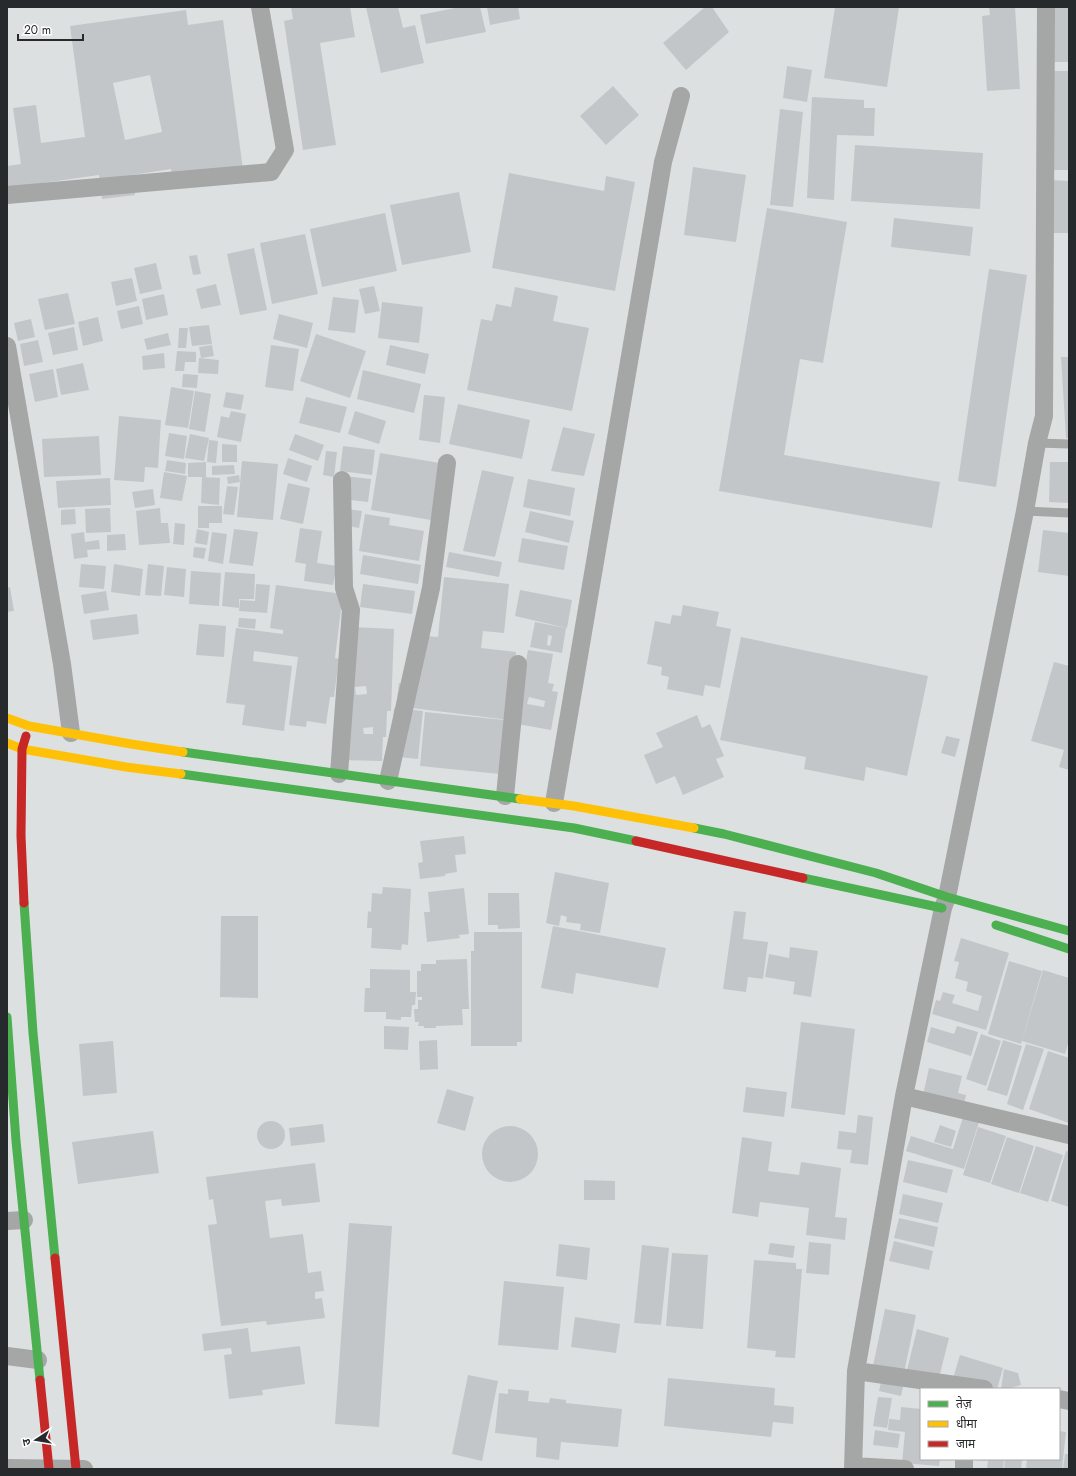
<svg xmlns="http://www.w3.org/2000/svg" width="1076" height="1476" font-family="Jost,'Noto Sans Devanagari',sans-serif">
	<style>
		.building { fill: #c3c6c8; fill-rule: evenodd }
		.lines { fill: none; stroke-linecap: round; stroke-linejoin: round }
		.lane { stroke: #a5a6a6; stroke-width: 9 }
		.street { stroke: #a5a6a6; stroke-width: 18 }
		.fast { stroke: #4caf50; stroke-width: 9 }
		.slow { stroke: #ffc107; stroke-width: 9 }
		.jam { stroke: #c62828; stroke-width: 9 }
	</style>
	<rect width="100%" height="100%" fill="#dce0e1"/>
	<!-- building -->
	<path class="building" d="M291,7H350L355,37L320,43L336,145L303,150L284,21L293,19Z
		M366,7H398L403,28L415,25L424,63L381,73Z
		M460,7H480L486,32L426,44L420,15Z
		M487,7H518L520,19L490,25Z
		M705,7H712L729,32L686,70L663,43Z
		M835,7H899L887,87L824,78Z
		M989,7H1015L1020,89L987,91L982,16L990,15Z
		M1048,7H1069V62H1047Z
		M186,10L188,25L223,20L244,177L173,187L171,169L132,175L135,195L102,199L99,175L7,188V166L21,164L13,108L36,105L41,143L85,137L70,26ZM150,75L162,132L125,140L113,83Z
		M787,66L812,70L807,102L783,98Z
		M1046,71H1069V170H1045Z
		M613,86L639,115L606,145L580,116Z
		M812,97L864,100V108H875L874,136L837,135L834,200L807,198Z
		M780,109L803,112L793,207L770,205Z
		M855,145L983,153L980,209L851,201Z
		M693,167L746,175L736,242L684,235Z
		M509,173L604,191L606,176L635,182L615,291L492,268Z
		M1050,180L1069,181V233H1049Z
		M459,192L471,252L402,265L390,205Z
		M767,208L847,222L823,363L800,359L784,455L940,482L932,528L719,491Z
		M385,213L397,271L322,287L310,229Z
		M894,218L973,227L970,256L891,247Z
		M305,234L318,294L272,304L260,243Z
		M254,248L267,310L240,315L227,254Z
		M197,255L201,274L193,275L189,256Z
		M156,263L162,289L140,294L134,268Z
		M989,269L1027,275L996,487L958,481Z
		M132,278L137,301L116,306L111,282Z
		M216,284L221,305L201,309L196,289Z
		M374,286L380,311L365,314L359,289Z
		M515,287L558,296L553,321L589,328L572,411L467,390L481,319L492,321L496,304L511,307Z
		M68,293L75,324L45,330L38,299Z
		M164,294L168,315L146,320L142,299Z
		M333,297L359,300L355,333L328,330Z
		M382,302L423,307L419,343L378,338Z
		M139,306L143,324L121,329L117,311Z
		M279,314L313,323L307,348L273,339Z
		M98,317L103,341L83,346L78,322Z
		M31,319L35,337L18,341L14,323Z
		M209,325L212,344L192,346L189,327Z
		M74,327L78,350L53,355L48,333Z
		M179,328H188L186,348H178Z
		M168,333L171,345L147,350L144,339Z
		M316,334L366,351L350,398L300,381Z
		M38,340L43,362L24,366L20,344Z
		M212,345L214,356L201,358L199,347Z
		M271,345L299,349L293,391L265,387Z
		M390,345L429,354L425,374L386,365Z
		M177,351L196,352V362H185L184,371H175Z
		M164,353L165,368L143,370L142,356Z
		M1061,357H1069V438H1066Z
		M199,358L219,360L218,374L198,373Z
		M83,363L89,390L61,395L56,369Z
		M53,369L58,397L35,402L29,374Z
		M363,370L421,384L414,413L357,399Z
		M183,374L198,375L197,388L182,387Z
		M171,387L194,391L188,428L165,425Z
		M195,391L211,394L205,432L189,429Z
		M226,392L244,395L241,410L223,407Z
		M424,395L445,397L440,443L419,440Z
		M306,397L347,407L340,433L299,423Z
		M458,404L530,420L522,459L449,444Z
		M231,411L246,414L241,442L217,437L221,416L229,418Z
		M355,411L386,421L379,444L348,434Z
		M119,416L161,420L158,468L145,467L144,482L114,480Z
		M563,427L595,434L584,476L551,471Z
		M169,433L187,436L184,459L165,456Z
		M190,434L209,438L204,461L185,458Z
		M295,434L324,445L318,461L289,450Z
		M99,436L101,475L44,477L42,439Z
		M209,440L218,441L216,463L207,462Z
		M222,444L237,445V462H222Z
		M343,446L375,450L372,475L340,471Z
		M326,451L337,452L334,477L323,475Z
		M380,453L440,463L431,520L371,510Z
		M288,458L312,466L307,482L283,474Z
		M167,460L186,463L185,474L165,471Z
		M242,461L278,464L273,520L237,517Z
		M206,462V477H188V463Z
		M1050,462H1069V503L1049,502Z
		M234,465L235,474L212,475V466Z
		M482,470L514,477L495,557L463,551Z
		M164,472L187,476L182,501L160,498Z
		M239,475L240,482L228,484L227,477Z
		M344,476L371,479L368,502L342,499Z
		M202,477L220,478L219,505L201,503Z
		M110,478L111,505L58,508L56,481Z
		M528,479L575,488L570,516L523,507Z
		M288,483L310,488L303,524L280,519Z
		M227,486L238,487L234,515L223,514Z
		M153,489L155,505L135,508L132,492Z
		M198,506H222V523H209V528H198Z
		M110,508L111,532L86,533L85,509Z
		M160,508L161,523H168L170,543L139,545L136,511Z
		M339,508L362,511L359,528L337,524Z
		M75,509L76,524L61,525V510Z
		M530,511L574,521L569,543L525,532Z
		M365,514L390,518L389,525L424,531L419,561L359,551Z
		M175,523L185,524L184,545L173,544Z
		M300,528L322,531L317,563L337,566L333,585L304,581L306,564L295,562Z
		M197,529L209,532L207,545L195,543Z
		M234,529L258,532L253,566L229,563Z
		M1043,530L1069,533V576L1038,572Z
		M84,532L85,542L99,540L100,549L87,550L88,557L74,559L71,534Z
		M212,532L227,534L223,564L208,561Z
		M125,534L126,550L107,551V535Z
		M522,538L568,546L564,570L518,562Z
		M194,547L206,548L204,559L193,557Z
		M449,552L502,562L499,577L446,567Z
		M363,555L421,565L418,584L360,574Z
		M81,564L106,566L104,589L79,587Z
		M114,564L143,569L140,596L111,592Z
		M148,564L164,566L161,596L145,595Z
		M167,567L186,569L184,597L164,595Z
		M191,571L221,573L219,606L189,604Z
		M225,572L255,574L254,599H239V608L222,606Z
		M444,577L509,584L504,633L483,631L481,648L516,652L509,720L396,706L399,683L410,685L415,635L438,637Z
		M256,584L270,585L267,613L239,611L240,600L255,601Z
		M363,584L415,591L412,614L360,607Z
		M276,585L343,594L335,658L339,659L334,697H330L326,724L307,721L306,727L289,725L298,657L254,651L253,661L292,666L284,731L242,725L245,705L226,703L236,628L283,634V630L270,628Z
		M10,587L14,611L7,612V588Z
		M520,590L572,600L567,628L515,616Z
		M106,591L109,610L84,614L81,595Z
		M683,605L719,612L716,626L731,629L720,688L705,685L703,696L667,689L669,677L661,675L662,667L647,664L655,621L670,624L672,615L681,616Z
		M137,614L139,634L93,640L90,620Z
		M239,618L256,619L255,629L238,627Z
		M535,622L566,628L562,653L530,647ZM548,635L552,636L550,646L547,645Z
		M199,624L226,626L224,657L196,655Z
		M353,627L394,629L391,711H387L386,737H383L382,761L341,760ZM366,686L367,694L356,695L355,687ZM373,727V734H364L363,728Z
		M741,637L928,676L907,776L866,767L864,781L804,769L806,757L720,740Z
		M528,650L553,654L548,683L554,684L552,691L558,692L551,730L512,723L518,704ZM529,697L545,701L544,707L527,704Z
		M1054,662L1069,666V770L1059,767L1064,750L1031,741Z
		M394,708L423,711L418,759L389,756Z
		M425,712L505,720L500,774L420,766Z
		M697,715L702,728L710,724L724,756L716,759L724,777L683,795L675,776L656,784L644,755L663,747L656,733Z
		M946,736L960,739L955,757L941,753Z
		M464,836L466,854L455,855L457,872L445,874V876L420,879L418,863L423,862L420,841Z
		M555,872L609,883L600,933L580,930L581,924L566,922L567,917L561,915L559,926L546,923Z
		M383,887L411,889L408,945L402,944L401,950L371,948L372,928H367L368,911L371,912L372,893L382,894Z
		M464,888L469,934L459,935L460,938L427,942L424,912H430L428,892Z
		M488,893H519L520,928L498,929V925H488Z
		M734,911L746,912L743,939L768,942L763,979L748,977L746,992L723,989Z
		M221,916H258V998L220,997Z
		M553,926L666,948L658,988L576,973L573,994L541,988Z
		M474,932H522V1042H517V1046H471V951H474Z
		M961,938L1009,953L986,1030L932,1014L936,1000L940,1001L943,992L955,995L952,1003L978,1011L982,996L966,991L968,982L955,978L959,962L954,961Z
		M790,947L818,951L811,997L793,994L795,982L765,977L769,954L789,958Z
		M467,959L469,1009H462L463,1025L436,1026V1028H424V1026H418L419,1022H415L414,1009H418V1000H422V997H417V971H421V964H436V960Z
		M1009,961L1042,971L1021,1044L988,1034Z
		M370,969L410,970V992H416L415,1005H412L411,1017H401V1020L386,1019V1012H364L365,988H370Z
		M1043,970L1069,978V1040L1065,1054L1022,1041Z
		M801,1022L855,1029L845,1115L791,1108Z
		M384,1026L409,1027L408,1050L384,1049Z
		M957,1026L978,1032L971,1056L927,1042L931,1027L954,1034Z
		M981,1034L1001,1041L986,1086L966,1079Z
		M437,1040L438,1069L420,1070L419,1041Z
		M1003,1040L1022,1046L1007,1096L987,1090Z
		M113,1041L117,1093L83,1096L79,1044Z
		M1026,1044L1044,1049L1023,1110L1007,1104Z
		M1048,1051L1069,1058V1123L1029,1109Z
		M929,1068L962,1076L958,1093L966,1095L964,1105L923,1095Z
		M746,1087L787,1092L784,1117L743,1112Z
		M447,1089L474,1097L465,1131L437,1123Z
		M858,1115L873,1117L868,1165L850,1163L852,1150L837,1149L839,1131L856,1133Z
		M963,1117L979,1122L964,1169L906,1151L911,1136L953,1149Z
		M257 1135a14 14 0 1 1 28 0a14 14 0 1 1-28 0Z
		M323,1124L325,1142L291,1146L289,1128Z
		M940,1125L956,1131L951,1147L934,1142Z
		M482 1154a28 28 0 1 1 56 0a28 28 0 1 1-56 0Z
		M978,1127L1006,1136L990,1183L963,1175Z
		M153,1131L159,1173L78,1184L72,1142Z
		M742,1137L772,1142L768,1171L799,1175L801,1162L841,1168L835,1217L847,1218L845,1240L806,1235L809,1208L760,1202L758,1217L732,1213Z
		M1007,1137L1034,1146L1019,1193L991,1184Z
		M1036,1146L1063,1155L1048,1202L1020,1193Z
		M1066,1151L1069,1152V1207L1051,1201Z
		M908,1160L953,1170L947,1193L903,1182Z
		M315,1163L320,1202L282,1206L281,1199L265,1201L270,1238L303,1234L308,1273L321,1271L324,1291L315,1292V1299L322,1298L325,1318L267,1325L266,1321L221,1326L208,1225L217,1224L213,1199L209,1200L206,1177Z
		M584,1180L615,1181V1200H584Z
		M903,1194L943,1203L938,1223L899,1214Z
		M899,1218L938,1227L934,1247L894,1238Z
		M349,1223L392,1226L379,1427L335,1424Z
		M894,1241L933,1251L929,1270L889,1261Z
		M809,1242L831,1244L829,1275L806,1273Z
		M770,1243L795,1246L793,1258L768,1254Z
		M559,1244L590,1248L587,1280L556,1276Z
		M642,1245L669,1248L661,1325L634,1323Z
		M672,1253L708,1255L703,1329L666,1326Z
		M754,1260L796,1263V1269H802L795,1358L775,1357L776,1351L747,1348Z
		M504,1281L564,1287L558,1350L498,1345Z
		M885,1309L916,1315L904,1373L873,1366Z
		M575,1317L620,1324L616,1353L571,1347Z
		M248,1328L251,1352L300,1346L305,1384L262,1390L263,1395L229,1399L224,1355L232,1354L231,1348L204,1351L202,1334Z
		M917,1329L949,1338L937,1386L905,1378Z
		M960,1355L1003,1368L997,1389H962L951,1385Z
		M1004,1369L1018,1373L1021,1385L1007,1389H1001Z
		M468,1375L498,1381L482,1461L452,1454Z
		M668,1378L775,1388L774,1405L794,1407L793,1424L773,1422L771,1437L664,1426Z
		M882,1378L904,1383L901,1396L879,1391Z
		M508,1389L529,1391L528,1401L549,1403L550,1398L566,1400V1403L622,1409L618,1447L561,1442L559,1460L536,1457L537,1438L495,1433L499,1393L508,1394Z
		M878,1397L892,1398L887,1428L873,1426Z
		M901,1407L921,1409V1459H940L939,1466L902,1463L905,1432L888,1430L889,1419L900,1420Z
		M875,1430L900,1434L898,1448L873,1445Z
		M1059,1431L1066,1432L1062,1469H1026L1027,1459H1059Z
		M1065,1454H1069V1469H1063Z
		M975,1459H986V1461L975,1460Z
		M988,1459H1004L1003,1469H987Z
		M1005,1459H1022L1021,1469H1004Z"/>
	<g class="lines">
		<!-- lane -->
		<path class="lane" d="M1037,443L1069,444
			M1025,511L1069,513"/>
		<!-- street -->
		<path class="street" d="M7,195L271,172L285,150L260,7
			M7,346L62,664L71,733
			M339,774L351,610L344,588L342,480
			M388,781L431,588L447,463
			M505,796L518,664
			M554,803L663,162L681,96
			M904,1096L1069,1135
			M7,1221L24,1220
			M7,1356L38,1360
			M856,1371L984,1389
			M1059,1399L1069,1401
			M964,1459V1469
			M853,1466L905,1469
			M7,1468L84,1469
			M853,1469L856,1371L904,1096L943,908L947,897L1025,511L1037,443L1044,416L1046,7"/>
		<!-- fast -->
		<path class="fast" d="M183,752L520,799
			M181,774L574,828L636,841
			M694,828L724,834L876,873L947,897L1069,931
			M803,878L942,908
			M24,903L33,1033L55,1258
			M996,925L1069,949
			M7,1017L16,1141L40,1380"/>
		<!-- slow -->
		<path class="slow" d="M7,718L29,726L131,744L183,752
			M7,743L22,749L126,767L181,774
			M520,799L574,806L694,828"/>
		<!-- jam -->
		<path class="jam" d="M636,841L803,878
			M24,903L21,836L22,749L26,736
			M55,1258L76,1469
			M40,1380L49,1469"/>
	</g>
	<!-- border -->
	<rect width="1076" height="1476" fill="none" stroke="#272a2c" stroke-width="16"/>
	<!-- legend -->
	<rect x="920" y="1388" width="140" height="72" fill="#ffffff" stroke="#a9aaab"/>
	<rect x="928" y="1401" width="20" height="6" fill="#4caf50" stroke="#a9aaab"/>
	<text x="956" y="1408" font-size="12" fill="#272a2c">तेज़</text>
	<rect x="928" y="1421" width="20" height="6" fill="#ffc107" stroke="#a9aaab"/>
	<text x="956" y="1428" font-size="12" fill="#272a2c">धीमा</text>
	<rect x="928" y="1441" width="20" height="6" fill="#c62828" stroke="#a9aaab"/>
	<text x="956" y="1448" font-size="12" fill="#272a2c">जाम</text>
	<!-- north arrow -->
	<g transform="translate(36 1440) rotate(258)" stroke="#ffffff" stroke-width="3" paint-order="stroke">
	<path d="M0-3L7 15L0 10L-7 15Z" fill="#272a2c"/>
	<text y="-6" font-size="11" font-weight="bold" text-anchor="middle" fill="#272a2c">उ</text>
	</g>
	<!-- scale -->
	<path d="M18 34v6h65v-6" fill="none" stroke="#272a2c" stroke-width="2"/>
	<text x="24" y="34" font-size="12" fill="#272a2c" stroke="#ffffff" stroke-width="3" paint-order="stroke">20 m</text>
</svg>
